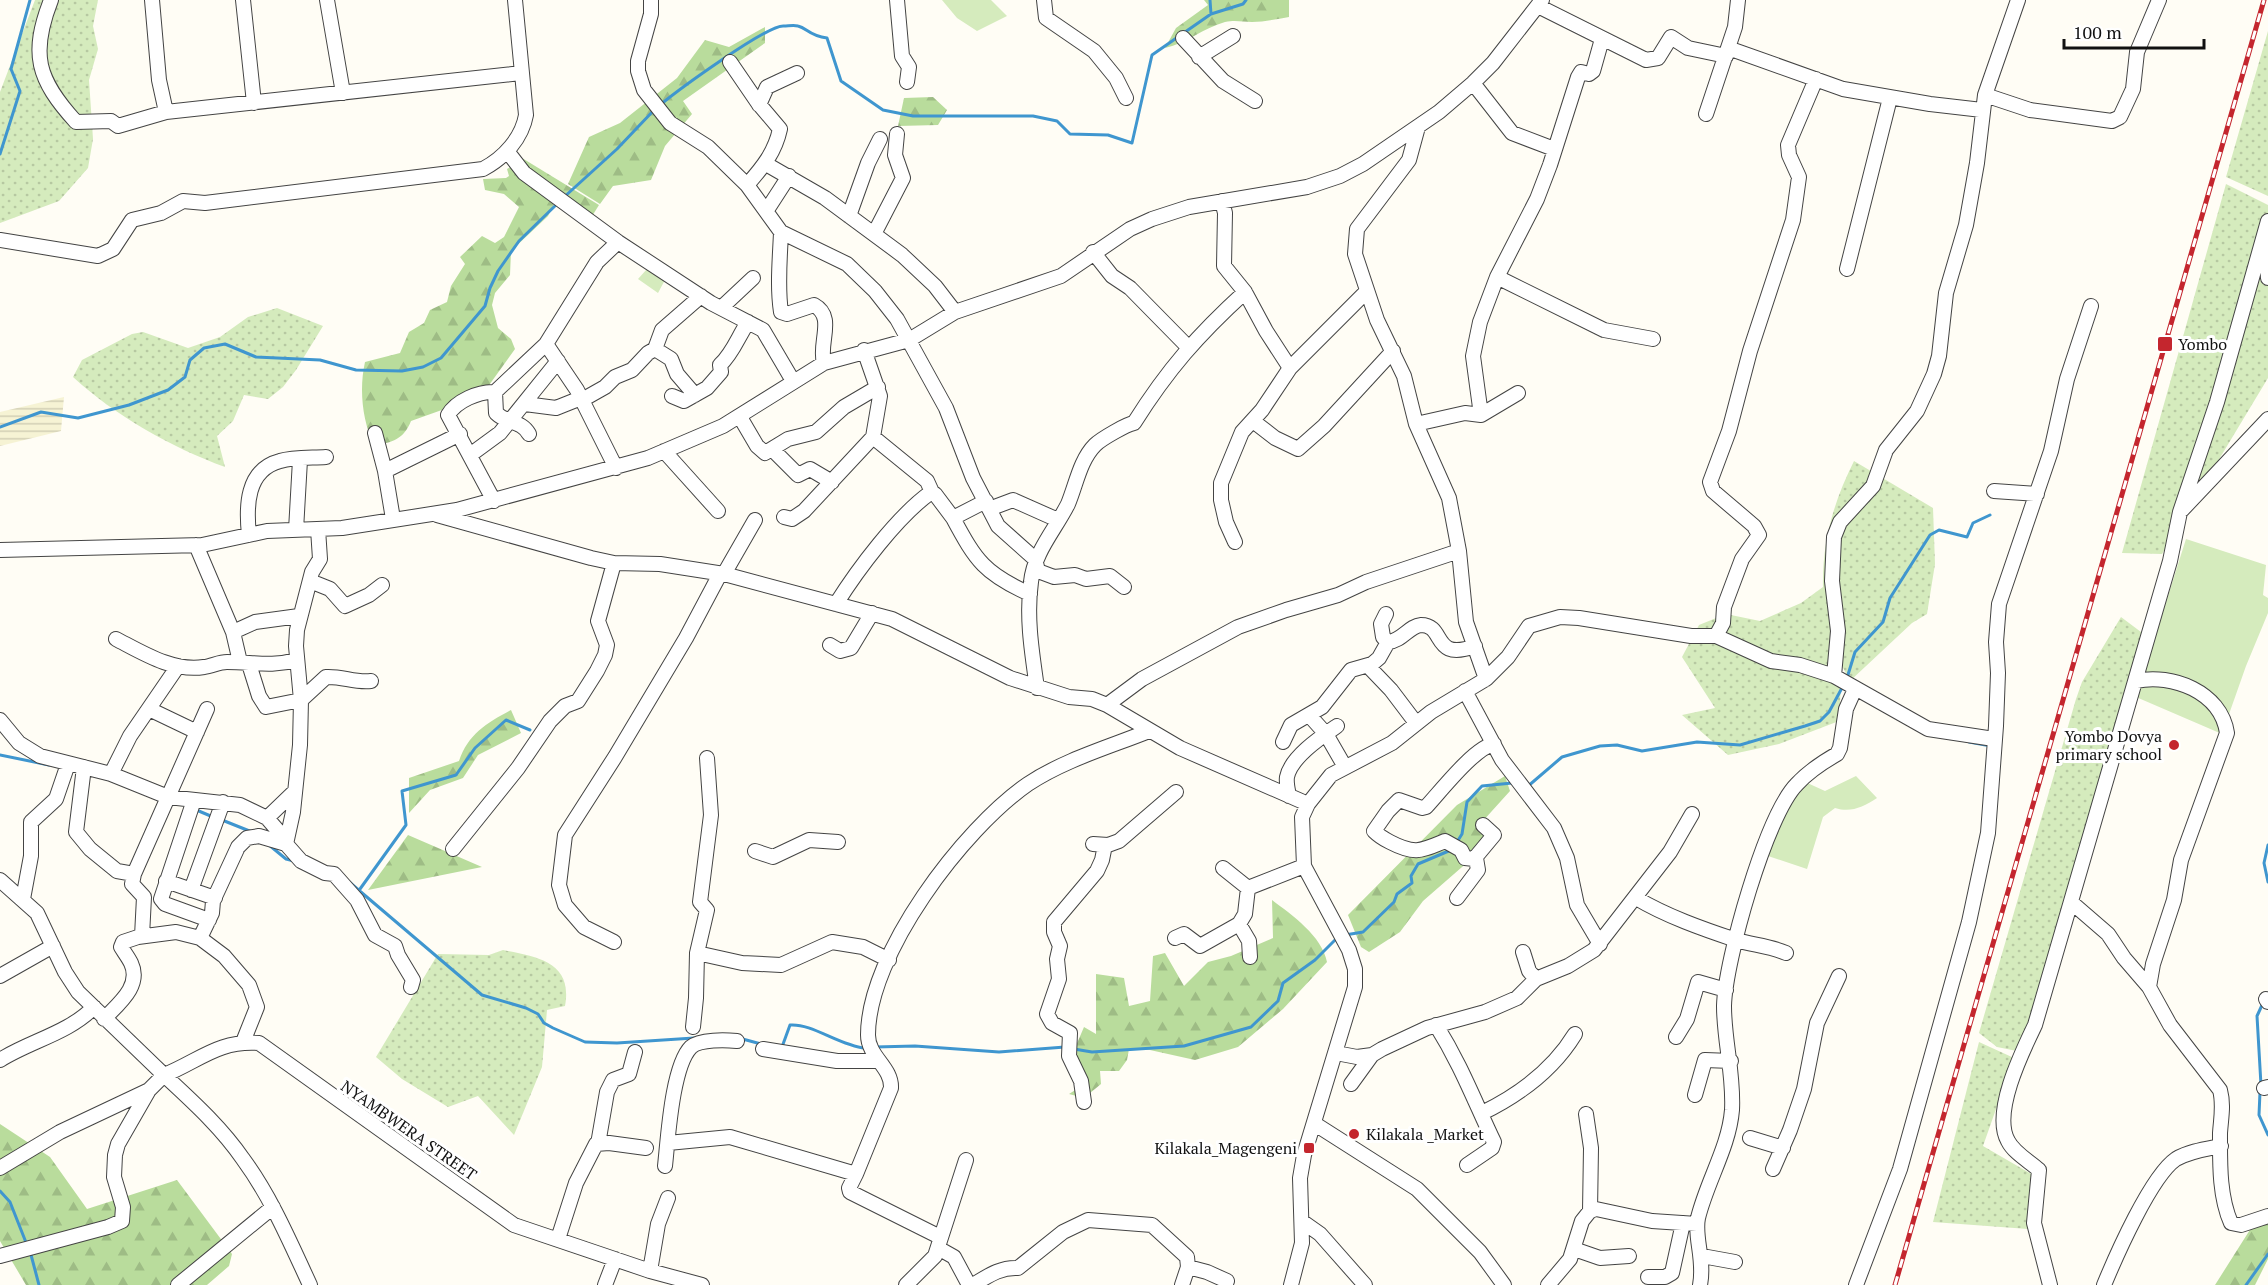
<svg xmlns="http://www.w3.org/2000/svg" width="2268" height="1285" font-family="'PT Serif',serif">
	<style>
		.farmland { fill: url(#farmland-rules) }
		.grass { fill: url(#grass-dots) }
		.forest { fill: url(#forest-firs) }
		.park { fill: #d5ebbd }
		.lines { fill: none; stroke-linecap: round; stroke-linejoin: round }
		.stream { stroke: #3f96cf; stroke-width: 3 }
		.minor-casing { stroke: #444; stroke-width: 16 }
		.minor { stroke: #fff; stroke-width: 14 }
		.rail-casing { stroke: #c4262e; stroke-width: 5 }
		.rail { stroke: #fff; stroke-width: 3; stroke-dasharray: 9; stroke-linecap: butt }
		.poi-dot { fill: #c4262e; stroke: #fff; stroke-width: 2 }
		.labels { text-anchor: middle; stroke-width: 6; stroke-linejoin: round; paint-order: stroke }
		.poi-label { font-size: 16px; fill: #111; stroke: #fff; text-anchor: start }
		.street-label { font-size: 16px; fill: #111; stroke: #fff }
	</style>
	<defs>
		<pattern id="farmland-rules" width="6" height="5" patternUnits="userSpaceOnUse" patternTransform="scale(1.5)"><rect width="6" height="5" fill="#f6f3d4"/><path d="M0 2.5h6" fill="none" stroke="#d2cfb5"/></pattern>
		<pattern id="grass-dots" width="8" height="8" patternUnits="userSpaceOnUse" patternTransform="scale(1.5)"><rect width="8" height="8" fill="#d5ebbd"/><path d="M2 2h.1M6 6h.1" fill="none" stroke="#b6c8a1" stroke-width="1.8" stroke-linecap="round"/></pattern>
		<pattern id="forest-firs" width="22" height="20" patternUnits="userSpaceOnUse" patternTransform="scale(1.5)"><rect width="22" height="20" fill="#b9dc9c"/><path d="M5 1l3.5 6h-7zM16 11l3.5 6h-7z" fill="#9ebc85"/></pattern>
	</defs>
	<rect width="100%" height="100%" fill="#fffdf5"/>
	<!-- farmland -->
	<path class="farmland" d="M64,397L61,431L0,446V412Z"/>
	<!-- grass -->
	<path class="grass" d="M35,0H98L93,26L98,49L89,80L93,139L88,168L59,201L0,223V92Z
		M2268,31V196L2226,177Z
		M2226,184L2268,205V378L2162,554L2122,553Z
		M277,308L323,326L296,370L283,387L268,399L244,395L233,421L217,436L225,467C171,447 117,417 73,377L82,360L132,334L143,332L188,348L220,337L248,317Z
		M1854,461L1933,508L1935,564L1927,614L1912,623L1850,681L1842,666L1839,721L1779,744L1728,755L1682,715L1715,708L1682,657L1699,625L1726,614L1760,621L1801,603L1823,587C1822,541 1834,501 1854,461Z
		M2121,617L2145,635L2064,898L2034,1016L2017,1051L1997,1047L1979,1033L2076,699L2082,682Z
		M503,950C538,957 573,962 565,1006L547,1010L542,1067L514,1135L478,1096L448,1107L402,1079L376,1057L438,954L489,955Z
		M1979,1042L2014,1058L1983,1146L2033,1175L2028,1229L1933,1222Z"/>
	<!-- forest -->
	<path class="forest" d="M1204,0H1289V17C1277,19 1264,22 1252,22C1242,22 1236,20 1225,22C1203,28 1187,43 1165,48L1176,28L1208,5Z
		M765,27V43L683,101L692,114L665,146L651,180L613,186L600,204L568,184L589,137L620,123L677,78L705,40L729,47Z
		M933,97L947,110L938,125L898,126L904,98Z
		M522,158L599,205L589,221L555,202L548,216L511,251L510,275L495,293L492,305L498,328L511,339L515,349L487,388L453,406L411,421C404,439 392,443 374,445C362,421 359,388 365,362L400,353L409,332L424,323L430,310L447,302L451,286L465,264L460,257L482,236L495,243L504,237L519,207L504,194L485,190L483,179L506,178L509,176L507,169L512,166L528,185L532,179L518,162Z
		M511,710L521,733L478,755L463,778L430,790L409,813V778L459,761C468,734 487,723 511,710Z
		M1505,776L1510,791L1482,822L1485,847L1423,901L1400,932L1369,952L1361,947L1348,915L1457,805Z
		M408,835L482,867L368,890Z
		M1272,900C1292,915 1322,936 1327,962L1283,1009L1238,1047L1195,1060L1150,1050L1129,1049L1127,1060L1119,1071H1100L1101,1084L1084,1098L1069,1094L1083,1085L1075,1048L1084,1027L1096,1034V974L1124,978L1129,1006L1150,1001L1153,956L1165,953L1184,986L1208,962L1231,956L1273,938Z
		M0,1124L50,1157L87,1209L177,1180L232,1254L229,1266L207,1285H26L0,1241Z
		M2268,1215V1259L2255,1285H2215L2253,1225Z"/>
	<!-- park -->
	<path class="park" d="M942,0H991L1007,16L977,31L957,18Z
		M647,269L666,278L658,293L638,279Z
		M2186,539L2266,565L2263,595L2268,598V613L2246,666L2222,734L2136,697Z
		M1856,776L1877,798C1863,807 1851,813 1835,808L1823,817L1807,869L1759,853L1803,781L1825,791Z"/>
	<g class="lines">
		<!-- stream -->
		<path class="stream" d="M1210,0L1211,14
			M660,105C677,91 768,24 784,26C788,26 794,25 798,26C807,28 809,36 827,38L841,81L883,110L913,116H1033L1057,121L1070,134L1108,135L1132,143L1152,55L1211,14L1243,4L1246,0
			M0,154L20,91L11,69L30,0
			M563,198L617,149L655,109
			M0,427L41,412L78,418L129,405L168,390L185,377L190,360L204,348L225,344L256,357L320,360L356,370L402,371L423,367L441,358L485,306L490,288L498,271L519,241L558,203
			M1847,678L1855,652L1883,622L1890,598L1930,535L1939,530L1967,537L1973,523L1990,515
			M1969,742L1991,746
			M0,755L49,765
			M1527,787L1562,757L1600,746L1617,745L1642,751L1697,742L1740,745L1805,726L1820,721L1829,712L1843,686
			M194,809L213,817
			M222,820L252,832
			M1457,842L1462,834L1467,802L1482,786L1512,783
			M269,845L286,859L294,861
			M2268,845L2264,863L2268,882
			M348,881L482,995L526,1008L538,1014L544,1023L553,1028L585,1042L617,1043L694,1038
			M360,889L406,825L402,791L456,775L475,748L506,720L530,730
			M1345,935L1363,932L1394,902L1397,894L1412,883L1411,876L1418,864L1451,850
			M739,1038L761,1044
			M782,1047L790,1025C812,1023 840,1046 865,1048
			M875,1047L915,1046L999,1052L1065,1047
			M1074,1049L1092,1052L1184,1046L1251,1027L1278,1001L1283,983L1315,960L1335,940
			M2261,1085L2257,1016L2263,1003
			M2260,1092L2259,1115L2268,1135
			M0,1191L10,1202L27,1245
			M30,1251L39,1285
			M2246,1285L2268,1254"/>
		<!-- minor casing -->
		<g class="minor-casing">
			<path id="minor" d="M51,0C30,54 37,79 76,122L111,121L118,126L166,112L521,73
				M152,0L159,80L166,112
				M243,0L254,103
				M327,0L343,93
				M651,0V14L638,61V71L644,90L670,123L708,147L747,185L781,232L847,264L875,291L897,319L946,408L973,478L998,526L1035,559L1038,571L1054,577L1075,575L1086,579L1110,576L1124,587
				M897,0L902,56L909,67L907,82
				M1044,0L1046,18L1094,51L1116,78L1126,98
				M1538,6L1646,60L1658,58L1671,37L1688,48L1726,56
				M1183,38L1223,81L1255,101
				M1728,48L1843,89L1930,104L1982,110
				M1199,57L1233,36
				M730,62L758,103L780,129C775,152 763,167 747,185
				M1473,83L1512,133L1554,149
				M1985,95L2030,110L2112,121L2120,117L2133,89L2137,52L2159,0
				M759,105L767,87L797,73
				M1706,114L1735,27L1738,0
				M507,151L524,173L618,242L711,303L763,330L793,381
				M766,164L825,198L902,255L935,286L955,312
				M1222,201L1225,213L1224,266L1245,292L1266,331L1290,368
				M767,210L789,176
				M849,216L868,163L880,139
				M781,232C780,258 777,286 781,312L787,314L814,305C836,317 818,343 824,363
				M874,234L903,178L895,155L897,134
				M0,240L98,256L113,249L132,220L161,213L183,201L205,203L483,169C504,158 522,138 526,115L515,0
				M2266,245L2268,278
				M1093,252L1112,276L1130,288L1188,347
				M1847,269L1890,98
				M1497,277L1604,330L1653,339
				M721,308L753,278
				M546,344L577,390L616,468
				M655,349L662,330L701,296
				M672,396L684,401L707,388L721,372L720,365C733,353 738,337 748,322
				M582,400L605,387L615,377L632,370L648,353L655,349L671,359L677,374L695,395
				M525,404L556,408L581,398
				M1481,415L1473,356L1480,322L1497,277L1537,199L1550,165L1578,77L1581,72L1589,74L1593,71L1602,39
				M740,417L757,446L765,453L788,439L816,432L844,407L878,387
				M1253,421L1275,438L1298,449L1324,426L1393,351
				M1416,424L1465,413L1481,415L1518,393
				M375,433L385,471L393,519
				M529,434C521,420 507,424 496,413L495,392L546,344L597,262L618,242
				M873,437L927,481L932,492
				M772,449L798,475L810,469L832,482
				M664,451L718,511
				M470,455L500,433L558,361
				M385,471L460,434
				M1994,491L2037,494
				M494,501L448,415C456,401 479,391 495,392
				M989,509L1013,500L1058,520
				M2182,510L2268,419
				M437,515L591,558L614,563L660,564L724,574L892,619L1010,678L1069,697L1092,699L1107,705L1180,748L1308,804
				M784,517L792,519L804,511L873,437L880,396L864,350
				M953,518C976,561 985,574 1030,594
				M296,530L300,460
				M249,535C246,507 246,470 280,461C293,457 311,458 326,457
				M1235,542L1226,522L1221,500V483L1242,432L1262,410L1290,368L1367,291
				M196,545L233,632L240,662
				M0,550L202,545L267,531L342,528L457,510L648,458L723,426L824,363L909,340L955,312L1061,276L1130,229L1152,219L1189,207L1307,187L1340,176L1363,164L1439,112L1473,83L1493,63L1542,0
				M724,574L755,520
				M310,581L330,589L345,606L369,595L382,585
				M836,604C858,569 897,517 930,493L935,494L953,518L986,501
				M1386,614L1381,624L1383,637L1388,642C1402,641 1409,626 1421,625C1446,625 1431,662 1475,646
				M233,632L255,622L299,616
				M1716,636L1723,623L1724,607L1742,559L1759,535L1754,526L1713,491L1710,482L1729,431L1750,351L1793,220L1799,177L1789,155L1788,145L1816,79
				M116,639C143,653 173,672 204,667C212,666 219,662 227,662C253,662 271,667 297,660
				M830,645L840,651L851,648L872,613
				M249,664L259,696L266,707L301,700L326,677C342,676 355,683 371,681
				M1368,666L1391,690L1416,723
				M1834,676L1838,631L1832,581L1834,537L1840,522L1873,486L1886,450L1917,411L1934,374L1939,356L1946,293L1966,225L1977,163L1985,95L2018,0
				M1486,679L1508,657L1529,626L1560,617L1579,618L1691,636H1716L1771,661L1800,665L1834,676L1928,729L1994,739
				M2136,681C2172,673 2221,692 2227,733L2181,860L2174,900L2153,964L2149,987
				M1037,688C1032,653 1026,617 1031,582C1034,552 1055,530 1068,504C1076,485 1080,460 1095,445C1101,439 1127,424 1134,423C1168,369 1198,335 1245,292
				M1465,691L1502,760L1554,828L1567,858L1577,905L1600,944
				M1107,705L1142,679L1238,627L1286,610L1338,595L1366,582L1459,551
				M149,709L197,732
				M1309,715L1326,734L1345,767
				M0,720L19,743L40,756L111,774L168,797L240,805L267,818L286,840
				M1283,742L1291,725L1322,707L1351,670L1372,664L1379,658L1388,642
				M84,767L76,832L90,849L117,871L134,874
				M111,774L130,736L178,666
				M1289,796C1288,790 1286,783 1287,777C1291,757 1321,737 1337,726
				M194,800L161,899L165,904L209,920
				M267,818L294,792
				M1483,825L1494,835L1474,859L1465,858L1461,850L1445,841C1421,851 1415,855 1390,842C1384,839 1379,836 1374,831L1388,811L1399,800L1422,808L1426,807C1440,792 1475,747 1494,744
				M286,844L293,812L300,745L301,700L296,646L297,630L312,572L320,559L318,529
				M1093,844L1108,845L1119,841L1176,792
				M453,849L518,768L550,721L565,706L578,701L597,671L605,655L607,645L598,621L614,563
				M755,851L773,857L809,840L838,842
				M1223,868L1248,888
				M0,880L37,913L65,972L78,992L164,1075C199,1061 218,1040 259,1043L514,1225L650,1271L702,1285
				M166,881L215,898
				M191,890L223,802
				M1457,898L1478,870L1476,858
				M1636,898C1666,916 1703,929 1736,940C1753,945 1770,946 1786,953
				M23,899L31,856V822L56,799L68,764
				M2071,902L2108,934L2124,958L2149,987L2170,1025L2220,1090C2224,1105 2221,1118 2220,1133C2220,1162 2219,1196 2231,1223L2241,1225L2268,1216
				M1239,924L1249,941L1250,957
				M142,936L144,897L132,884L134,874L207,709
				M200,938L212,913L213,901L238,847L247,838L259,836L286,844L301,861L325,873L334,874L357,900L375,935L395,946L398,955L413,980L411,987
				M1175,938L1184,934L1200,946L1239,924L1245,914L1248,888L1304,866
				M614,942L584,927L565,905L559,885L565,835L615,757L686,638L720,574
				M1523,952L1529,971L1536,979
				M697,953L742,963L781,965L832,942L863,947L889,960
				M0,976L53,946
				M2266,999L2268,1002
				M104,1019C118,1004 142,986 131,963C128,957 124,952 121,947L123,942L138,937L176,932L200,938L224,956L249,985L257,1007L243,1042
				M1436,1025C1461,1065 1474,1100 1494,1142L1492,1148L1467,1165
				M693,1027L696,998L697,953L707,910L700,902L711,815L707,758
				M1676,1037L1687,1019L1698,982L1726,990
				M763,1049L837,1061H878
				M1336,1053L1357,1057L1372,1055
				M0,1060C30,1041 69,1033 94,1007
				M1351,1084L1372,1055L1382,1049L1427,1028L1485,1012L1517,998L1536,979L1568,966L1594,950L1670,852L1692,814
				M2264,1088L2268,1087
				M1695,1095L1705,1060L1731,1061
				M1084,1102L1081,1081L1069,1056L1070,1033L1052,1023L1047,1014L1059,979L1057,959L1060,946L1054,932V922L1097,871L1102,860L1105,845
				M1482,1113C1519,1095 1553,1070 1575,1034
				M1586,1114L1591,1148L1590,1211
				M1315,1124L1417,1189L1480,1252L1504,1285
				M1750,1138L1783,1148
				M668,1143L730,1137L856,1174L849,1188L850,1192L940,1237
				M598,1144L607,1092L613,1080L629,1074L635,1052
				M665,1166C668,1139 672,1066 691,1047C700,1039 726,1040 737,1041
				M0,1168L60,1132L149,1090L164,1075C192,1101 221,1127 243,1159C271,1197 290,1242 310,1285
				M1773,1169L1790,1130L1804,1089L1817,1023L1839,976
				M856,1174L891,1088C892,1067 868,1057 868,1035C868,954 963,829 1028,784C1064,760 1109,747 1149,731
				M1303,1222L1320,1234L1365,1285
				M558,1239L576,1183L596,1144L609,1143L646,1148
				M938,1248L954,1257L969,1285
				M1574,1249L1600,1258L1629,1256
				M0,1256L108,1227L122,1221L123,1207L114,1177L115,1155L118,1144L149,1090
				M1702,1256L1735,1262
				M1188,1267L1207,1272L1227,1281L1225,1285
				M650,1271L658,1224L668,1198
				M1648,1277H1665L1672,1273L1683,1223
				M178,1285L273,1207
				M605,1285L615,1259
				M906,1285L935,1256L966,1160
				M973,1285C988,1276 1000,1267 1018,1268L1063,1232L1088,1220L1152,1225L1187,1257L1188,1267L1182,1285
				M1291,1285L1302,1243L1300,1178L1304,1155L1355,987V969L1349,950L1304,866L1302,817L1308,804L1331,775L1392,743L1431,712L1486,679L1466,622L1459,551L1449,498L1416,424L1404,376L1377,320L1355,254L1357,229L1409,160L1418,127
				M1548,1285L1570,1259L1582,1221L1590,1211L1596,1209L1652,1221L1697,1224
				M1700,1285C1705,1260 1694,1237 1698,1218C1707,1181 1729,1147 1732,1110C1734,1074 1724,1041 1724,1006C1725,961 1766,815 1797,784C1808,772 1823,762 1837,754L1840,748L1846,709L1855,689
				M1856,1285L1900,1169L1969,922L1988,833L1996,726L1998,673L1996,642L1999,604L2051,451L2067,379L2091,306
				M2050,1285L2034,1223L2039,1170C2029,1161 2014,1153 2008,1141C1992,1113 2022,1052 2035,1025L2170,561L2180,512L2217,402L2268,221
				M2104,1285C2116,1256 2151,1176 2176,1159C2190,1151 2206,1149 2221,1146"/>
		</g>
		<!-- minor -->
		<use href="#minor" class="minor"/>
		<!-- rail casing -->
		<g class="rail-casing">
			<path id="rail" d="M1895,1285L2264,0"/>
		</g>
		<!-- rail -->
		<use href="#rail" class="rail"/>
	</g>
	<!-- markers -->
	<g class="poi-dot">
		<rect x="2157" y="336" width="16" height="16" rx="3"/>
		<circle cx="2174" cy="745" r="6"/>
		<circle cx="1354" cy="1134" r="6"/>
		<rect x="1303" y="1142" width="12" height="12" rx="3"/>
	</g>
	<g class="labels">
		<!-- poi labels -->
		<g class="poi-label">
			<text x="2178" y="350">Yombo</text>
			<text x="2162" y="742" text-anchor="end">Yombo Dovya<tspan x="2162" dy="18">primary school</tspan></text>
			<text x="1366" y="1140">Kilakala _Market</text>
			<text x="1297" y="1154" text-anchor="end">Kilakala_Magengeni</text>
		</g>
		<!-- street labels -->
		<g class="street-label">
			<text transform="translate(409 1130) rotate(35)" y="6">NYAMBWERA STREET</text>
		</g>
	</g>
	<!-- scale -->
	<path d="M2064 39v9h140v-9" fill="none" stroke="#111111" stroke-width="3"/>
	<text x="2073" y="39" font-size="18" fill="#111111" stroke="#ffffff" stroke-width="4.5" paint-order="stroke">100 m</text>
</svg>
